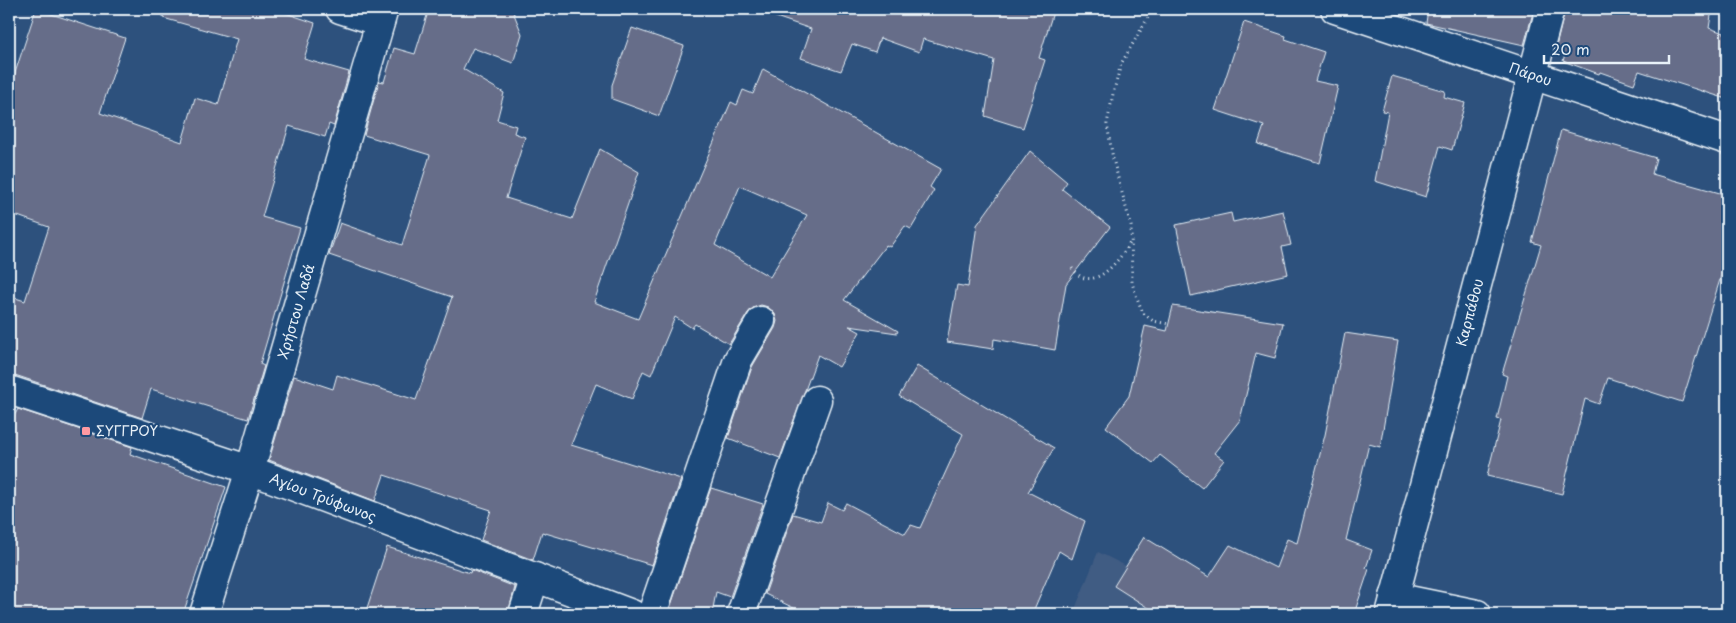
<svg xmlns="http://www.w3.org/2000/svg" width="1736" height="623" font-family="'Playpen Sans',sans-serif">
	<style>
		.built { fill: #415c83 }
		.building { fill: #666d89; stroke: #e8f1f8; fill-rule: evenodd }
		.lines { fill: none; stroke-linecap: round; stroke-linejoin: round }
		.minor-casing { stroke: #e8f1f8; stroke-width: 31 }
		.major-casing { stroke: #e8f1f8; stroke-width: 31 }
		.path { stroke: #e8f1f8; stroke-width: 3; stroke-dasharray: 1 4; stroke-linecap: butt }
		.minor { stroke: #1f4a7a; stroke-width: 28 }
		.major { stroke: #1f4a7a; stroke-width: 28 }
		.poi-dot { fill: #ff9aa2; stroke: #1f4a7a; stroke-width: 2 }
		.labels { text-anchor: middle; stroke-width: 4.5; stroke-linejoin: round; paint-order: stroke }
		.street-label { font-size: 14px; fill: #e8f1f8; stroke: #1f4a7a }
		.poi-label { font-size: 14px; fill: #e8f1f8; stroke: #1f4a7a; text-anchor: start }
	</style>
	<rect width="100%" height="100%" fill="#2d517d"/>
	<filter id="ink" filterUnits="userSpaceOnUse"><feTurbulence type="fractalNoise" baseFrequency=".02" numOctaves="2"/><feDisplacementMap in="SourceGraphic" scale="10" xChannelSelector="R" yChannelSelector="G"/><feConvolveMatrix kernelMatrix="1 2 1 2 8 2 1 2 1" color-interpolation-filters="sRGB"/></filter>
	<g filter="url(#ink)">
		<!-- built -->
		<path class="built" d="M1098,552L1126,566L1209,577L1186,614H1073Z"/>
		<!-- building -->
		<path class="building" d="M36,9L125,38L100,113L182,142L195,98L218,105L237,39L163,18L164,9H274L315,23L304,59L349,72L334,126L329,124L325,137L289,126L262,217L300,228L260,364L264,366L248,419L151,389L142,418L9,373V296L25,301L49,227L9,213V91Z
			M429,9H512L522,34L513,63L473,48L463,69L504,93L497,120L516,126L514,133L525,137L506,198L572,219L600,149L639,172L594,302L638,319L731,102L737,105L743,90L753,94L763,69L941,169L930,187L934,190L911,229L905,226L890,247L886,245L844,300L898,331L897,333L849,326L860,332L839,367L818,355L780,458L728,438L752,367L775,328L777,321L775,314L768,307L761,305L753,308L748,313L729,344L695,324L692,328L675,317L651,375L643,371L632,399L596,384L571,445L681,479L652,565L542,532L533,560L481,540L491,510L384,475L375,501L269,460L294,376L333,389L337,375L416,400L452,297L329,255L340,223L402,245L430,155L364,135L379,81L384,82L394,48L415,54ZM740,186L807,215L770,277L715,245Z
			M768,9H1054L1039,58L1045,60L1023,128L985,116L994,60L923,39L919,52L880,38L875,52L852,44L841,71L801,58L811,29L767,14Z
			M1428,9H1534L1524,45L1426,23Z
			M1565,9H1712L1709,28L1727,34V99L1639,71L1634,84L1600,72L1599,74L1563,61L1565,54L1555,51Z
			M1244,22L1286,36L1285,39L1324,52L1315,81L1338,86L1320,163L1258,144L1264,126L1215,110Z
			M632,28L684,46L659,116L612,99V85Z
			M1392,76L1445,91L1444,97L1465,103L1452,150L1440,146L1426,197L1375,181L1388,112L1382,111Z
			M1561,130L1656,158L1652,174L1727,195V257L1682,402L1608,378L1599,404L1585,399L1562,494L1487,476L1501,420L1497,419L1507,376L1502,374L1541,245L1532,242Z
			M1030,151L1067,182L1062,189L1110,227L1066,284L1055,350L994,339L993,349L947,342L957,285L968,287L977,225Z
			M1283,211L1291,245L1282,247L1288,274L1191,296L1176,225L1231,213L1233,222Z
			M1173,306L1283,323L1275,358L1256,353L1240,420L1214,453L1224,460L1202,488L1160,455L1153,463L1106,427L1129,396L1145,326L1167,331Z
			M1345,333L1398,341L1380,447L1369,444L1346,540L1372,550L1366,568L1369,569L1354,614H1158L1114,586L1144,537L1209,577L1230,545L1276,568L1287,539L1297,543L1325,435Z
			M917,366L1054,448L1028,492L1085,521L1072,559L1059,551L1032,614H806L765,594L793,514L821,522L828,503L842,510L846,503L905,534L911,525L920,528L963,434L899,396Z
			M18,409L132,447L130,454L226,487L183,614H9V425Z
			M711,488L763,504L730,597L716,592L712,614H668Z
			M387,547L470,573L471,570L515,587L508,614H365Z"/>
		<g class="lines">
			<!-- minor casing -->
			<g class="minor-casing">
				<g id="minor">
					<path d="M340,9L380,22"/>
					<path id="s1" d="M1335,9L1727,140"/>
					<path id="s2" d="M9,390L250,470L384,9"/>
					<path d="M1394,597L1477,614"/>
					<path d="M523,614L535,577"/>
					<path d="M652,614L738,360L761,321"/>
					<path d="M741,614L817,400"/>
					<path id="s3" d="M1390,614L1550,9"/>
				</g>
			</g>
			<!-- major casing -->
			<g class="major-casing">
				<g id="major">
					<path id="s4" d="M204,614L250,470L632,614"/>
				</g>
			</g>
			<!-- path -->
			<path class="path" d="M1153,9L1121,64L1113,94L1107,124L1113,159L1131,226L1132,283L1137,298L1143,313L1153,321L1169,324
				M1072,268C1074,271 1077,274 1080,276C1100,288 1123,255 1131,241"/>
			<!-- minor -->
			<use href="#minor" class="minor"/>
			<!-- major -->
			<use href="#major" class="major"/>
		</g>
	</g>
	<!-- markers -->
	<rect class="poi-dot" x="81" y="426" width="10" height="10" rx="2.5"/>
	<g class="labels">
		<!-- street labels -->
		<g class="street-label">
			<text dy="5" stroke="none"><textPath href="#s1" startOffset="206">Πάρου</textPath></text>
			<text dy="5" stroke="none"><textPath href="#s3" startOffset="312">Καρπάθου</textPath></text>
			<text dy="5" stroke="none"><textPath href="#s2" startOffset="419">Χρήστου Λαδά</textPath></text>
			<text dy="5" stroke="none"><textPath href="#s4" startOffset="229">Αγίου Τρύφωνος</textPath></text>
		</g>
		<!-- poi labels -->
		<g class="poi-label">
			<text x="96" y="436">ΣΥΓΓΡΟΥ</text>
		</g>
	</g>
	<!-- margin -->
	<rect width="1736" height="623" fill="none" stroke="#1f4a7a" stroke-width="30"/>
	<rect x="15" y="15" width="1706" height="593" fill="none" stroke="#e8f1f8" stroke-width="2" filter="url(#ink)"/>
	<!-- scale -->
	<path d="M1544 55v8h125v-8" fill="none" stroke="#e8f1f8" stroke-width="2.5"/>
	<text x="1551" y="55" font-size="15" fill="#e8f1f8" stroke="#1f4a7a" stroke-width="4" paint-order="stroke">20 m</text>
</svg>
